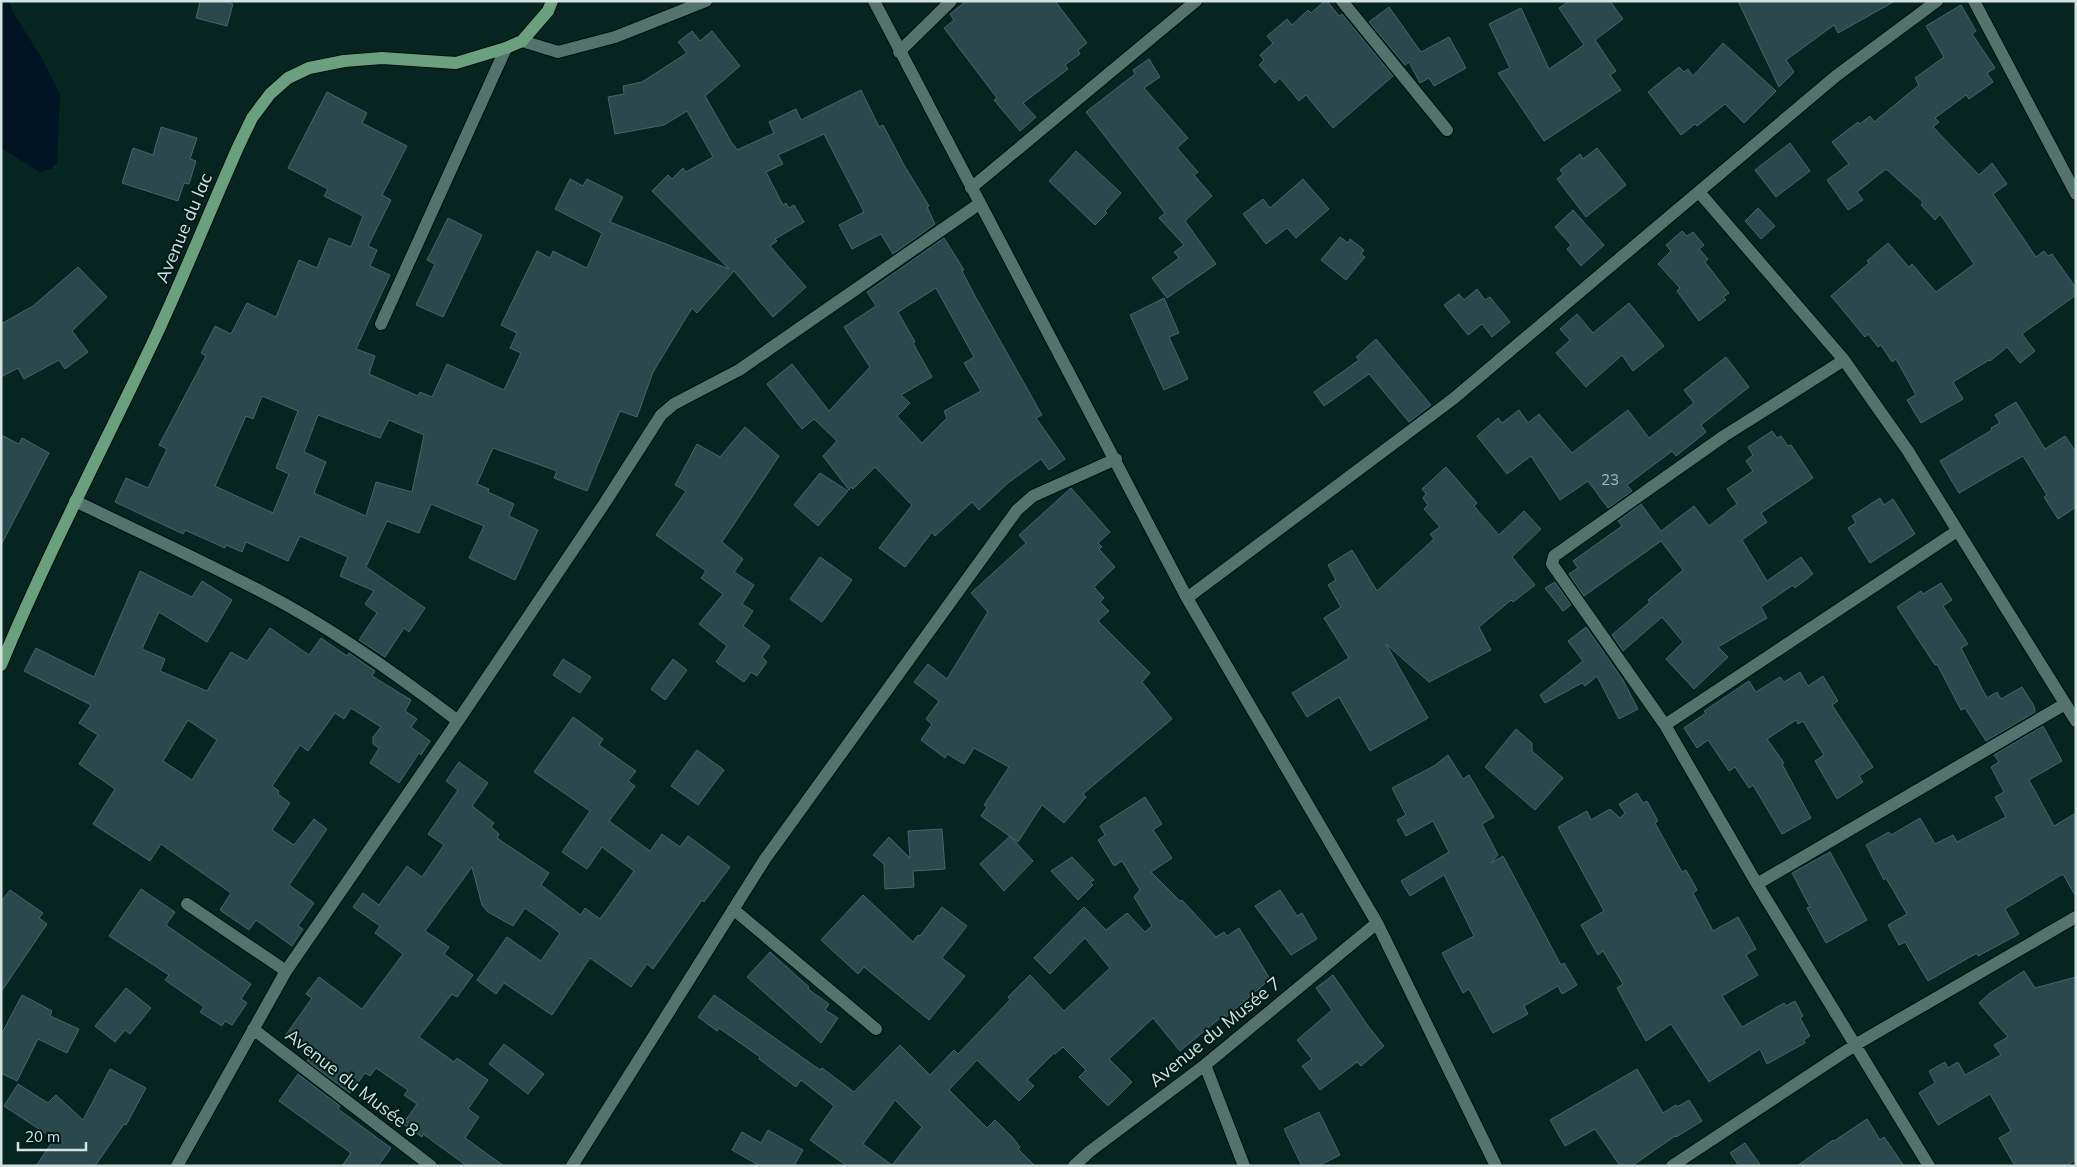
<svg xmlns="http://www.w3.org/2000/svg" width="2077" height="1167" font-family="Mulish,sans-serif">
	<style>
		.water { fill: #001322 }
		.building { fill: #2a484d; stroke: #47656b; fill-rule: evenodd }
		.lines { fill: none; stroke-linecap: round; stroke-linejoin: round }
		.minor-casing { stroke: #000d0a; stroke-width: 14 }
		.major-casing { stroke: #000d0a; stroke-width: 14 }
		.minor { stroke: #54736c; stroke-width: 12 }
		.major { stroke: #6ba07f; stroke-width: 12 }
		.labels { text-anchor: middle; stroke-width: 4; stroke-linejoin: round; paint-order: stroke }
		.number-label { font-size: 15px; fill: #a9bcba }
		.street-label { font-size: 18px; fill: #d3e3df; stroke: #001b17 }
	</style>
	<rect width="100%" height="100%" fill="#072520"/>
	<!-- water -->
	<path class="water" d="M1,1H9L13,12L43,60L60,94L57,163L51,169L40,172L1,148Z"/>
	<!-- building -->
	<path class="building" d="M200,1H222L233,4L227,26L196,18Z
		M966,1H1055L1087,43L1078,50L1080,54L1065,65L1068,69L1023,103L1036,117L1020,131L994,100L997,98L944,28L954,20L950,14Z
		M1325,1H1327L1339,16L1342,14L1393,76L1333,128L1306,95L1299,101L1280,78L1275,83L1259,65L1264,60L1260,55L1273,43L1267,36L1287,19L1292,25L1308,10L1311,13Z
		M1569,1H1610L1623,19L1595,40L1616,71L1610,75L1621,90L1544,141L1498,73L1510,68L1489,24L1521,8L1549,69L1584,45L1559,8Z
		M1738,1H1895L1838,33L1834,25L1786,60L1794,72L1779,87Z
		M1961,5L1976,31L1972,34L1995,68L1987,73L1993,82L1969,99L1966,95L1935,118L1939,122L1933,127L1979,175L1992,163L2007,184L1993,194L2036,257L2044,251L2048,256L2052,254L2076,288V295L2022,334L2035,351L2020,363L2007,347L1990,361L1989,360L1953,382L1963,399L1921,423L1907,400L1916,395L1896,359L1892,362L1881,345L1878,347L1868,334L1865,337L1831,296L1869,263L1867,261L1888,243L1909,267L1912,264L1936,292L1974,264L1940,214L1935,220L1921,205L1923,202L1886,169L1857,192L1863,200L1848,210L1827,180L1849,164L1832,142L1858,122L1860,124L1870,116L1874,122L1919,85L1915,78L1944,57L1926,26Z
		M1389,7L1421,52L1449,37L1466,68L1434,86L1429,78L1420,83L1409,62L1405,65L1369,22Z
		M692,31L700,41L712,31L740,66L705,96L733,145H734L737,150L774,133L769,122L796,109L801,120L861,90L879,127L883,125L904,165L929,206L927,207L935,224L893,254L881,234L852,249L839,225L864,212L824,134L778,155L783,164L766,172L783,205L786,203L789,208L794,205L804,222L775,239L777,241L770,246L806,287L773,317L734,271L697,313L692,308L653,372L637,417L620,411L587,491L554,478L557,471L493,448L477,484L489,489L488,492L514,504L509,516L538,530L515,580L469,558L484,526L431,504L419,533L387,521L366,567L425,608L409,632L404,628L385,657L359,640L377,613L365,604L374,591L340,576L348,557L300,536L288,561L246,542L242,552L226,545L225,548L185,530L183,534L115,502L126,478L148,488L167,449L159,445L206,356L201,353L215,326L231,334L247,303L276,317L299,260L317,268L329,238L351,247L363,216L324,196L328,189L288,168L327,92L367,113L362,123L407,146L382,195L391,200L368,246L377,250L370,266L390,275L356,349L375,356L369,374L418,396L420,392L432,397L447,364L504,390L521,353L510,348L517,333L501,325L537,251L550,258L553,251L587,268L602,233L555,209L570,179L583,186L587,179L623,197L610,222L729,269L652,191L668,175L672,179L683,168L686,172L713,157L687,111L664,125L615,134L608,97L624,94L623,86L642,82L687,53L678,42ZM262,396L298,411L276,468L289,474L273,513L215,486L246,416L253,419ZM318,415L380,438L389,420L424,435L412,492L376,482L366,516L314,493L326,462L304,452Z
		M1723,43L1776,91L1744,123L1725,104L1697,126L1695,124L1681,135L1648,92L1679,67L1684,72L1688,69L1693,76Z
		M1149,59L1160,77L1144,88L1188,138L1177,148L1198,172L1194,175L1212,196L1185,221L1216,264L1167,298L1152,278L1179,258L1174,252L1184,245L1159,218L1165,213L1086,112L1135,74L1133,70Z
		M161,127L197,138L190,159L196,161L189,184L184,183L178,201L122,183L133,148L153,155Z
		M1790,143L1810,171L1776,197L1755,170Z
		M1597,148L1626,185L1586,217L1557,179L1563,174L1560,170L1580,154L1583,159Z
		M1076,151L1121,193L1105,211L1107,213L1095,225L1049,181Z
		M1303,179L1329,209L1296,238L1287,228L1266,244L1243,214L1263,199L1270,208Z
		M1758,208L1775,226L1761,239L1745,221Z
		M1573,210L1604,245L1581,266L1567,249L1571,245L1555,227Z
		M448,218L482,235L443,317L416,305L435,264L427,260Z
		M1682,231L1687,236L1693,232L1704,245L1699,249L1708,259L1705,262L1729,293L1723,297L1726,300L1699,321L1677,291L1680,288L1658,264L1671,251L1666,245Z
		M1340,237L1348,243L1350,239L1364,250L1361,254L1365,257L1346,280L1321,260Z
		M944,238L964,270L962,271L976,298L1042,415L1036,418L1065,459L1049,470L1041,459L1008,483L979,510L972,502L935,536L932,532L905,567L879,548L912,505L875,467L853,489L851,487L849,490L823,456L837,441L814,419L802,429L767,384L792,364L829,411L870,367L844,327L876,306L867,292ZM936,288L974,357L964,363L981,391L944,411L947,418L922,443L897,416L910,403L901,395L932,377L913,343L915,342L898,312Z
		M78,267L107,297L72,331L88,352L65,369L59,360L24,379L18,368L1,377V324L33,306Z
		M1477,289L1485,300L1490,297L1510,322L1492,337L1482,324L1468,335L1444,305L1459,294L1464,300Z
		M1164,298L1179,333L1169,337L1188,379L1164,390L1130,315Z
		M1629,303L1664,346L1633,371L1622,355L1586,387L1556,353L1570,340L1560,329L1577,314L1593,333Z
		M1376,339L1431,405L1409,422L1369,374L1324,406L1314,392L1359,360L1356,357Z
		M1726,357L1749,387L1701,425L1706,432L1676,456L1672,451L1627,485L1632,491L1608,508L1588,481L1560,500L1531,456L1507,474L1477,436L1498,418L1502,423L1519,410L1528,423L1539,414L1572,453L1628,410L1649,438L1694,403L1684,390Z
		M2016,402L2045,449L2065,436L2076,452V507L2058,519L2044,497L2047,495L2023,456L1959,493L1940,461L1992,430L1991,428L2000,423L1995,415Z
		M745,427L779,456L722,542L743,559L734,572L754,585L742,604L753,611L743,626L770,646L762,657L767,662L757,676L751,672L744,682L716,662L727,646L699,624L723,594L701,578L706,571L656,535L686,491L675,485L697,444L720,457Z
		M1772,431L1777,438L1781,436L1788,446L1791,445L1813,478L1761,513L1767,522L1742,540L1767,581L1801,557L1813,574L1795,588L1793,585L1761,607L1767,618L1718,647L1728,657L1694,689L1666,659L1683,642L1662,617L1623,651L1612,635L1650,602L1648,600L1683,570L1661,541L1584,596L1569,574L1578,568L1573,561L1622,526L1618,521L1641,504L1661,531L1694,506L1709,526L1737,504L1727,489L1753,471L1746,461L1753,455L1748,447Z
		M1,435L19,444L22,438L49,453L1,545Z
		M1446,467L1477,503L1474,506L1499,535L1524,511L1541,529L1512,557L1535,585L1513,602L1511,600L1479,627L1491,650L1429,682L1386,644L1428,718L1370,751L1339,697L1307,717L1292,693L1349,658L1324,618L1341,607L1328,585L1336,580L1328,565L1352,550L1377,591L1434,539L1430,534L1440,527L1424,509L1428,505L1423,498L1426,494L1422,489Z
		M820,473L848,491L818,526L794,505Z
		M1071,488L1110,532L1098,543L1102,547L1099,549L1115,567L1094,587L1104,598L1100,602L1109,611L1098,621L1150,673L1142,682L1172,719L1083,794L1086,797L1064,823L1042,805L1018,842L981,816L987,807L984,805L1009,767L974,748L964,764L947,754L945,758L921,740L932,724L926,719L939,701L914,682L928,664L947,679L988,612L971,593L1026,543L1019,535Z
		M1880,498L1884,505L1893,499L1915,534L1870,563L1848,528L1856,523L1852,516Z
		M820,557L852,580L822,622L790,599Z
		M140,571L192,597L202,581L232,600L207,642L159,612L142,649L165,659L160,671L207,691L231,652L247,661L270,628L309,655L321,638L347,656L349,653L375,671L372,676L411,700L405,711L417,719L411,727L430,741L421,755L419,753L399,783L370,763L379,748L373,744V737L381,727L351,708L344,719L335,713L308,751L300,745L272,786L279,791L278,794L290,803L272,830L294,845L314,819L327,829L289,885L314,903L298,926L303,929L292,946L256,920L249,930L220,910L231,893L161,844L150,861L93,824L115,789L79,764L98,735L79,723L91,705L24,671L36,648L94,677ZM188,720L217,740L192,780L163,761Z
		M1555,582L1571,605L1563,611L1545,588Z
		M1941,583L1952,600L1943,606L1968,644L1961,648L1987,698L1997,692L2001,699L2022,687L2034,706L2035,712L1986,741L1965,708L1961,710L1937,664L1935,665L1897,607L1921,591L1923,594Z
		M1586,627L1623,680L1638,709L1619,719L1597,676L1585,686L1582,683L1545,703L1540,695L1583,661L1568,641Z
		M563,659L591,677L580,693L553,675Z
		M673,659L687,670L665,700L651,689Z
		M1800,672L1808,686L1823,676L1838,701L1832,705L1873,767L1859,776L1863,782L1837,799L1815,761L1824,755L1803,721L1798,724L1796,720L1767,739L1784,763L1782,764L1811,818L1782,834L1753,785L1749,788L1735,767L1729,771L1708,740L1697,748L1684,728L1706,713L1704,711L1749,681L1756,692L1780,677L1784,682Z
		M573,717L603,739L599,745L636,771L628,781L635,786L609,821L650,851L662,834L680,847L688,836L730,867L704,902L702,900L653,969L647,964L631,987L590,958L552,1015L504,983L496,994L477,980L507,937L541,961L560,933L525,908L513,926L488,912L482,905L472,867L425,931L449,947L444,954L473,975L457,997L452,994L419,1037L454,1062L457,1058L488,1080L468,1109L479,1117L465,1138L504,1166H467L423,1134L422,1137L403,1124L417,1104L404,1095L408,1090L376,1068L370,1076L365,1073L350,1093L307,1061L311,1055L285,1036L312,998L306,994L319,977L362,1009L403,954L375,933L380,926L353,907L363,893L379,905L407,866L422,877L444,845L428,834L458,790L446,781L459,762L488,783L472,806L494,823L491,827L499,834L497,838L549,873L541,885L581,915L585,908L600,919L634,871L602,847L587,869L562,852L590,811L534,772Z
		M2043,726L2062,761L2029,780L2054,826L2076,813V897L2063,874L2005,909L2019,934L1978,956L1977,953L1928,981L1905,942L1899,945L1888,925L1907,914L1886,878L1884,880L1866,845L1889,832L1891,835L1920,818L1935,844L1953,835L1957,842L2006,817L1995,797L2004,792L1991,767L1999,762L1994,755Z
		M1516,729L1532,743V751L1563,778L1535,810L1485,767Z
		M697,750L724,770L698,805L671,786Z
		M1448,755L1463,779L1469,775L1494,817L1482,824L1498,855L1491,863L1503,856L1561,965L1564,963L1577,985L1562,994L1558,986L1524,1006L1528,1014L1493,1033L1469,989L1463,993L1442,953L1474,936L1444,875L1410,896L1401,881L1449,852L1433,821L1406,836L1397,820L1406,815L1392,788L1434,766Z
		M1637,793L1643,803L1647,801L1658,821L1655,823L1682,872L1686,870L1697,890L1693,893L1713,931L1738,917L1756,949L1746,955L1758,975L1722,996L1742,1027L1784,1003L1786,1006L1795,1001L1803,1016L1800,1018L1810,1036L1804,1040L1805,1043L1767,1064L1760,1049L1709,1082L1671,1024L1646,1041L1617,988L1623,984L1603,951L1598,955L1581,925L1604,911L1558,827L1587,811L1591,820L1610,809L1620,818L1625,813L1619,804Z
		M1145,797L1162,824L1153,830L1172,858L1151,872L1180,901L1182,900L1216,937L1224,932L1227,936L1239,928L1270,979L1226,1017L1224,1015L1180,1051L1153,1018L1109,1059L1132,1082L1108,1106L1079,1077L1086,1070L1063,1047L1055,1054L1054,1053L1027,1080L1034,1086L1019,1101L977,1060L949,1090L987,1128L995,1120L1013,1138L1020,1147L1018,1149L1035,1166H847L810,1140L834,1106L801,1080L796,1087L759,1059L760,1057L719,1028L717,1031L698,1017L714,995L820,1070L822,1068L854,1092L900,1045L930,1075L954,1050L958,1054L1010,1000L1008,997L1030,975L1064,1011L1110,968L1085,938L1050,974L1034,958L1084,907L1106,930L1127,913L1145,932L1152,926L1134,897L1140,890L1122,861L1114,866L1098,840L1105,835L1100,826ZM895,1100L922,1127L892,1165L863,1144Z
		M942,829L945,869L913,871L914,887L885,889L884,864L873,855L889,837L910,858L908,831Z
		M1010,836L1033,861L1004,891L980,864Z
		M1830,852L1867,920L1826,943L1807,908L1810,907L1792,873Z
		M1072,857L1094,880L1090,882L1093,885L1078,900L1051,871Z
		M141,889L175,912L166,925L251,984L241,999L247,1003L232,1025L225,1021L222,1026L200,1012L204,1007L165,980L169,975L109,936Z
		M10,890L43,913L39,918L47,924L1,992V902Z
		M1280,890L1297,916L1302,913L1317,939L1291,955L1255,906Z
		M863,895L913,942L918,935L920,936L942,907L967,926L942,958L965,976L929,1020L864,967L858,974L821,940Z
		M770,952L809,987L808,989L829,1004L825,1010L838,1018L821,1043L747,977Z
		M2024,971L2035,988L2076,977V1160L2066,1166H2015L1999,1138L2011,1131L1990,1094L1938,1125L1919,1093L1935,1083L1929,1071L1945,1062L1948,1068L1958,1062L1965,1075L2001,1055L1994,1045L2008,1037L1979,1003L1990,993Z
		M1333,975L1368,1026L1384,1046L1361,1066L1357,1062L1320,1090L1302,1066L1312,1059L1297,1040L1332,1010L1316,988Z
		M126,988L151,1008L130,1034L125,1030L115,1042L95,1026Z
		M22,995L52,1011L50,1016L79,1029L67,1053L38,1039L17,1081L1,1073V1035Z
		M504,1044L544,1074L528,1094L489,1064Z
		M110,1069L146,1088L126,1125L124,1124L95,1166H36L54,1139L4,1106L18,1084L48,1103L56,1095L83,1120Z
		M1637,1069L1663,1113L1676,1105L1677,1107L1689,1100L1702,1121L1676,1137L1675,1136L1632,1166H1620L1595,1129L1565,1146L1550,1120Z
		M298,1074L340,1106L338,1109L391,1148L378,1166H342L351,1153L279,1101Z
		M1319,1112L1340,1155L1318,1166H1302L1284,1129Z
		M1867,1119L1880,1140L1884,1137L1904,1166H1797L1833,1140L1834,1141Z
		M768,1130L803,1150L794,1166H760L732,1150L742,1132L761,1143Z
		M1745,1143L1761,1166H1739L1730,1153Z"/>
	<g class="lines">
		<!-- minor casing -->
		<g class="minor-casing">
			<path id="minor" d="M874,1L1187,598L1377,923L1496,1166
				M1342,1L1447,130
				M1974,1L2076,194
				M522,41L558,52L615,37L706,1
				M899,52L951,1
				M971,188L1196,1
				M1699,192L1844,360L1908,451L2076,721
				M381,324L506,48
				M1844,360L1724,436L1554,556L1552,564L1665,725L1757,884L1929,1166
				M75,501C139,532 203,561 266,594C332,628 399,676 458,721
				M1187,598L1453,399L1836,76L1937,1
				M1665,725L1957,531
				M1757,884L2065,704
				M187,904L286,971
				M733,909L876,1029
				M253,1029L431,1166
				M1205,1065L1244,1166
				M177,1166L286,971L458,721L606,501L661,415L674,404L739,370L979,204
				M572,1166L765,859L1017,510L1033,496L1116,459
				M1074,1166L1089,1152L1205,1065L1377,923
				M1672,1166L1855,1045L2076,917"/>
		</g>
		<!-- major casing -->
		<g class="major-casing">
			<path id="major" d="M1,665C47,554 103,448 154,340C184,276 210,210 239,145L252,118L270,94L288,78L309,68L344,61L382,58L456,63L506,48L522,41L548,11L552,1"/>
		</g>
		<!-- minor -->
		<use href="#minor" class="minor"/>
		<!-- major -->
		<use href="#major" class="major"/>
	</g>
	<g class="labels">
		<!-- number labels -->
		<g class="number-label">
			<text x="1610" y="485">23</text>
		</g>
		<!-- street labels -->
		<g class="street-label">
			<text transform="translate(184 228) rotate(-67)" y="6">Avenue du lac</text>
			<text transform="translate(1215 1032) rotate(-39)" y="6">Avenue du Musée 7</text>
			<text transform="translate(352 1083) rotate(38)" y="6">Avenue du Musée 8</text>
		</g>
	</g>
	<!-- border -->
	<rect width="2077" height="1167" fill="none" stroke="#d3e3df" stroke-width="5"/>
	<!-- scale -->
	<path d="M18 1142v8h68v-8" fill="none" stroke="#d3e3df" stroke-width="2.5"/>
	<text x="25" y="1142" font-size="15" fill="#d3e3df" stroke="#001b17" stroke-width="4" paint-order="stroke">20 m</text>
</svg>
